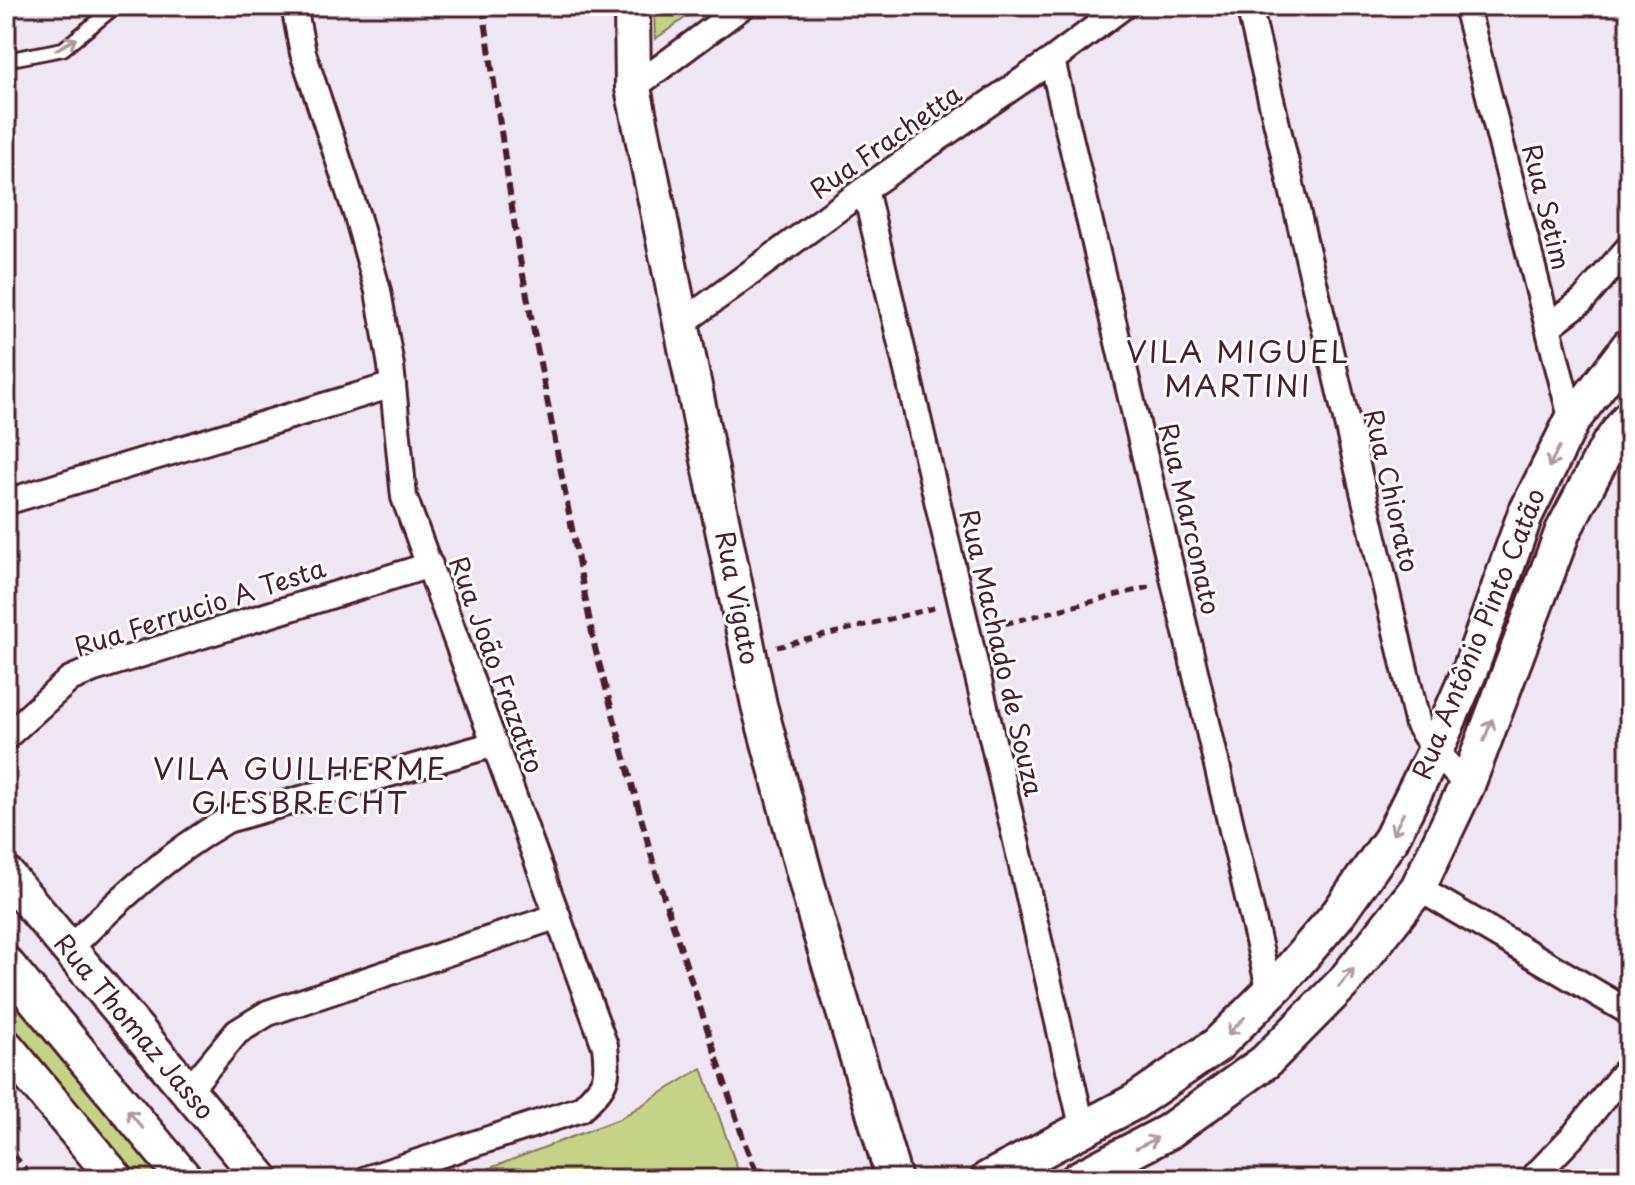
<svg xmlns="http://www.w3.org/2000/svg" width="1635" height="1185" font-family="'Playpen Sans',sans-serif">
	<style>
		.green { fill: #c5d387; stroke: #887959; stroke-width: 2 }
		.lines { fill: none; stroke-linecap: round; stroke-linejoin: round }
		.lane-casing { stroke: #4a1f2b; stroke-width: 18 }
		.street-casing { stroke: #4a1f2b; stroke-width: 30 }
		.secondary-casing { stroke: #4a1f2b; stroke-width: 40 }
		.path { stroke: #4a1f2b; stroke-width: 5; stroke-dasharray: 8 6; stroke-linecap: butt }
		.lane { stroke: #fff; stroke-width: 12 }
		.street { stroke: #fff; stroke-width: 24 }
		.secondary { stroke: #fff; stroke-width: 34 }
		.rail { stroke: #4a1f2b; stroke-width: 6; stroke-dasharray: 12 6; stroke-linecap: butt }
		.oneway { stroke: #ae9aa0 }
		.labels { text-anchor: middle; stroke-width: 6; stroke-linejoin: round; paint-order: stroke }
		.street-label { font-size: 26px; fill: #4a1f2b; stroke: #fff }
		.quarter-label { font-size: 30px; letter-spacing: 2px; fill: #4a1f2b; stroke: #fff }
	</style>
	<rect width="100%" height="100%" fill="#efe6f3"/>
	<filter id="ink" filterUnits="userSpaceOnUse"><feTurbulence type="fractalNoise" baseFrequency=".0125" numOctaves="2"/><feDisplacementMap in="SourceGraphic" scale="16" xChannelSelector="R" yChannelSelector="G"/><feConvolveMatrix kernelMatrix="1 2 1 2 8 2 1 2 1" color-interpolation-filters="sRGB"/></filter>
	<g filter="url(#ink)">
		<!-- green -->
		<path class="green" d="M654,6H702L655,39Z
			M6,978L173,1179H137L6,1022Z
			M702,1068L741,1179H461L619,1119Z"/>
		<g class="lines">
			<!-- lane casing -->
			<g class="lane-casing">
				<path id="lane" d="M6,60L63,49L116,6"/>
			</g>
			<!-- street casing -->
			<g class="street-casing">
				<path id="street" d="M294,6L303,53L357,216L378,291L391,366L404,497L605,1046C609,1081 606,1084 581,1109L366,1179
					M1249,6L1418,725L1435,751L1467,785
					M1466,6L1572,421
					M1052,60L1270,992
					M633,88L743,6
					M865,189L1083,1130
					M681,324L865,189L1052,60L1124,6
					M1548,327L1583,300L1629,247
					M6,502L393,385
					M6,737L70,679L94,669L430,565
					M1418,888L1629,1012
					M69,949C118,901 166,855 227,820L495,744
					M188,1091L237,1032L268,1013L558,916
					M1532,1179L1575,1134L1629,1066"/>
			</g>
			<!-- secondary casing -->
			<g class="secondary-casing">
				<path id="secondary" d="M632,6L633,88L759,705L817,921L894,1179
					M6,874L262,1179
					M6,964L185,1179
					M6,1047L116,1179
					M988,1179L1134,1102L1217,1045L1280,982L1339,913L1391,839L1435,751L1470,670L1525,515L1572,421L1629,346
					M1078,1179L1168,1132L1265,1062L1344,982L1418,888L1467,785L1563,531L1608,446L1629,418"/>
			</g>
			<!-- path -->
			<path class="path" d="M992,627L1153,586
				M777,647L938,607
				M6,1145L34,1179"/>
			<!-- lane -->
			<use href="#lane" class="lane"/>
			<!-- street -->
			<use href="#street" class="street"/>
			<!-- secondary -->
			<use href="#secondary" class="secondary"/>
			<!-- rail -->
			<path class="rail" d="M483,6L518,249L595,648L657,876L745,1144L759,1179"/>
		</g>
		<!-- one-way arrows -->
		<defs><path id="oneway-shaft" d="M-6 0H5M1.5-3L5.5 0L1.5 3" fill="none" stroke-width="1.6" stroke-linecap="round" stroke-linejoin="round" transform="scale(2)"/></defs>
		<g class="oneway">
			<use href="#oneway-shaft" transform="translate(66 44) rotate(-30)"/>
			<use href="#oneway-shaft" transform="translate(1554 457) rotate(117)"/>
			<use href="#oneway-shaft" transform="translate(1488 730) rotate(-69)"/>
			<use href="#oneway-shaft" transform="translate(1398 824) rotate(117)"/>
			<use href="#oneway-shaft" transform="translate(1346 978) rotate(-50)"/>
			<use href="#oneway-shaft" transform="translate(1236 1026) rotate(135)"/>
			<use href="#oneway-shaft" transform="translate(135 1119) rotate(-130)"/>
			<use href="#oneway-shaft" transform="translate(1147 1143) rotate(-27)"/>
		</g>
	</g>
	<g class="labels">
		<!-- street labels -->
		<g class="street-label">
			<text transform="translate(886 142) rotate(-35)" y="9">Rua Frachetta</text>
			<text transform="translate(1546 207) rotate(76)" y="9">Rua Setim</text>
			<text transform="translate(1391 491) rotate(77)" y="9">Rua Chiorato</text>
			<text transform="translate(1189 519) rotate(77)" y="9">Rua Marconato</text>
			<text transform="translate(737 598) rotate(79)" y="9">Rua Vigato</text>
			<text transform="translate(200 608) rotate(-18)" y="9">Rua Ferrucio A Testa</text>
			<text transform="translate(1479 634) rotate(-68)" y="9">Rua Antônio Pinto Catão</text>
			<text transform="translate(1001 653) rotate(77)" y="9">Rua Machado de Souza</text>
			<text transform="translate(496 665) rotate(70)" y="9">Rua João Frazatto</text>
			<text transform="translate(134 1027) rotate(50)" y="9">Rua Thomaz Jasso</text>
		</g>
		<!-- quarter labels -->
		<g class="quarter-label">
			<text x="1238" y="363">VILA MIGUEL<tspan x="1238" dy="34">MARTINI</tspan></text>
			<text x="300" y="780">VILA GUILHERME<tspan x="300" dy="34">GIESBRECHT</tspan></text>
		</g>
	</g>
	<!-- margin -->
	<rect width="1635" height="1185" fill="none" stroke="#fff" stroke-width="32"/>
	<rect x="16" y="16" width="1603" height="1153" fill="none" stroke="#4a1f2b" stroke-width="3" filter="url(#ink)"/>
</svg>
